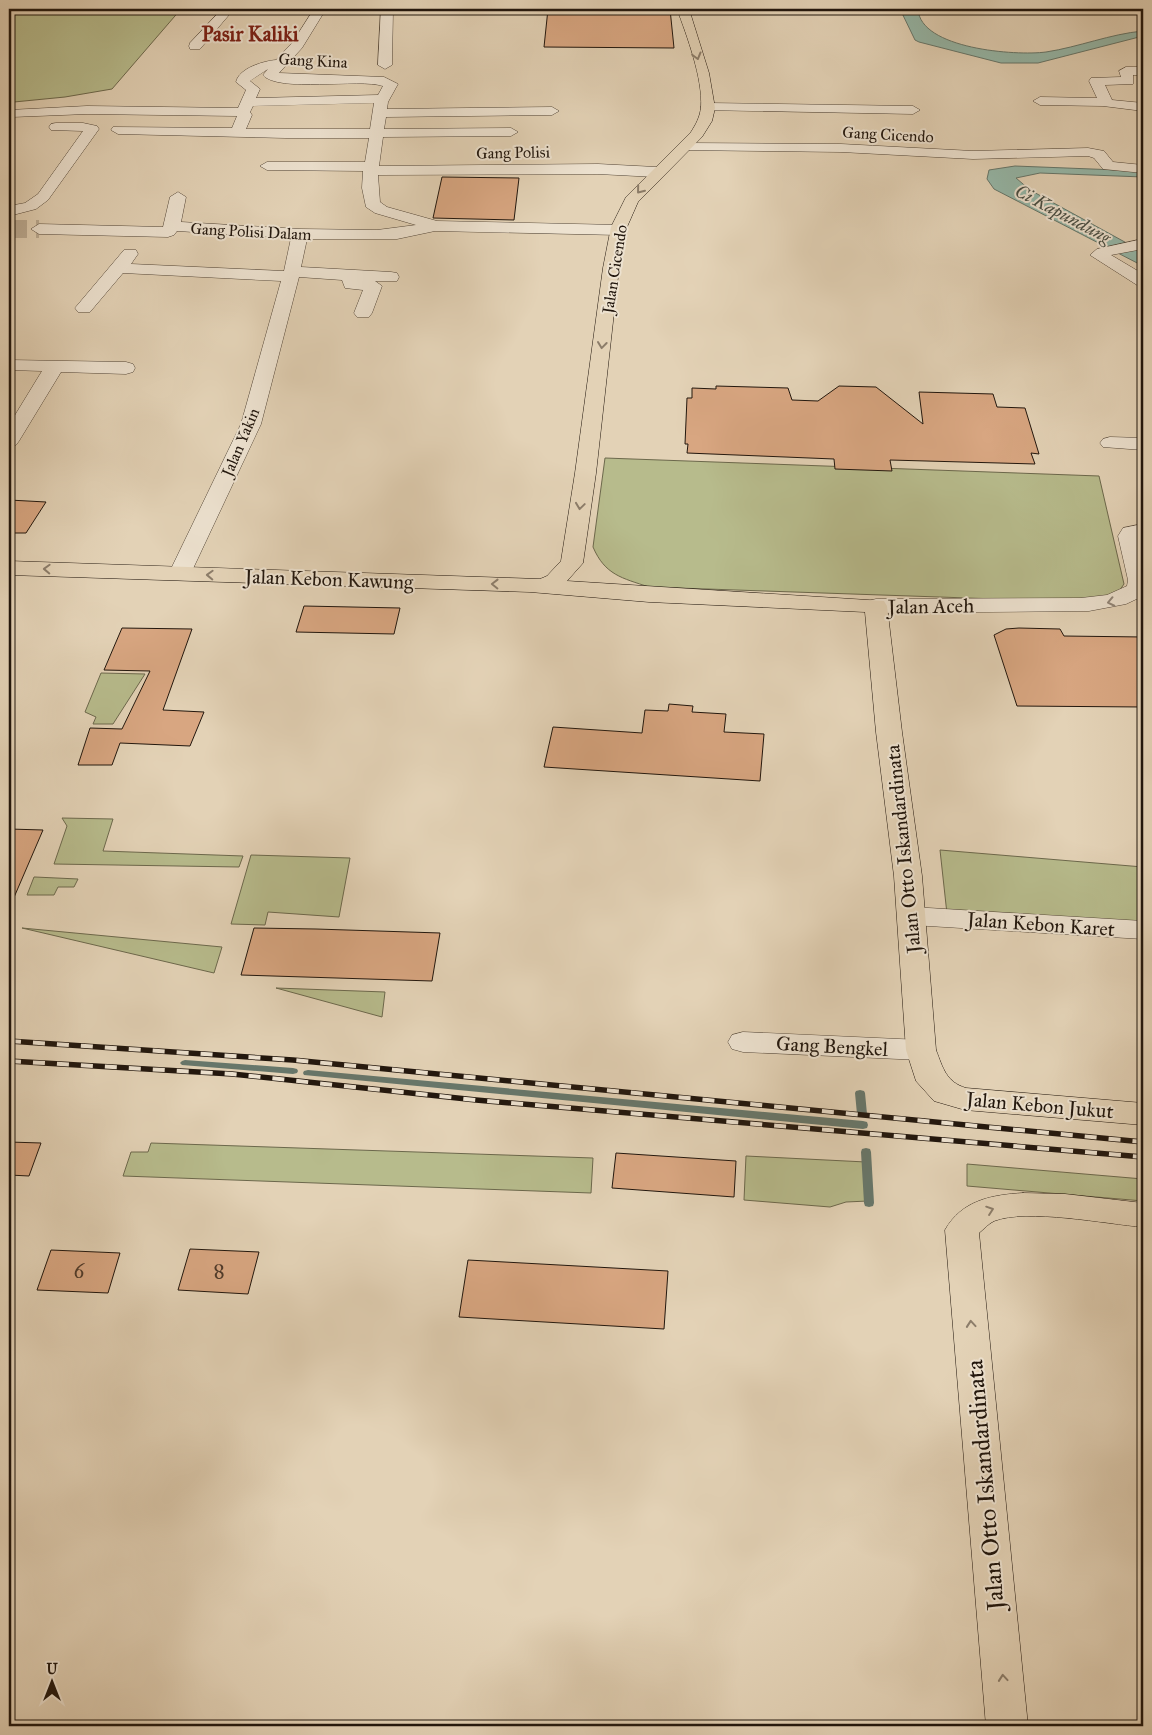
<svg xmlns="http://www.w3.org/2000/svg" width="1152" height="1735" font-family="'IM FELL Great Primer',serif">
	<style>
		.green { fill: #b7bb8c; stroke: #6c684c }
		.water { fill: #96b8a9; stroke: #67776b }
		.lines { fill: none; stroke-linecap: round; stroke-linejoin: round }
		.stream { fill: #67776b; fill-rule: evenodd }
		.building { fill: #d8a681; stroke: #21160d }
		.minor-tunnel { stroke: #bcac94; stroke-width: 18; stroke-dasharray: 18 9; stroke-linecap: butt }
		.minor-casing { stroke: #524537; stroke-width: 1 }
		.major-casing { stroke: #21160d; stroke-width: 1 }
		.minor { fill: #ede2d0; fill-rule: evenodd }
		.major { fill: #e3d2b6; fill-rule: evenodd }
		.rail-casing { stroke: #21160d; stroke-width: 5.5 }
		.rail { stroke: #ede2d0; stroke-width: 4; stroke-dasharray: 12; stroke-linecap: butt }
		.oneway { stroke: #8c7d6a }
		.oneway2 { stroke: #918678 }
		.labels { text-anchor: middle; stroke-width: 4; stroke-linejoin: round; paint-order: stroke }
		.far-street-label { font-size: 16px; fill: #21160d; stroke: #ede2d0 }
		.far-water-label { font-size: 18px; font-style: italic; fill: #4a4f44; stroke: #ede2d0 }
		.street-label { font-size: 20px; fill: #21160d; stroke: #ede2d0 }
		.far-district-label { font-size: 21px; font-weight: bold; fill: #7a1f14; stroke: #ede2d0 }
		.near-number-label { font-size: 21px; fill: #4f3a2a }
		.near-street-label { font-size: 24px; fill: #21160d; stroke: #ede2d0 }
	</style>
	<rect width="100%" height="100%" fill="#e3d2b6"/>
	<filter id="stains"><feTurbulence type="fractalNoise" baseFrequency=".004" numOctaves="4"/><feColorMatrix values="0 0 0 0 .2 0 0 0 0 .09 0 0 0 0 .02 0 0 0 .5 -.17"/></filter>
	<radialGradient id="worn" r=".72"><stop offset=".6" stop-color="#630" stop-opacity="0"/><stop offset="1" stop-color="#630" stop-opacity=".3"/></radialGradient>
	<!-- green -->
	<path class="green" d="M9,9H181L112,89L65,97L14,102L9,101Z
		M605,458L1099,476L1124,584L1115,597L1084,602L649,587C622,578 605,575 593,547Z
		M101,673L145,674L113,724H93L96,717L85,712Z
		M62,818L113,819L103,851L243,856L239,867L54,864L67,826Z
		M940,850L1143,867V924L947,914Z
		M251,855L350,858L339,917L268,912L265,925L231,924Z
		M34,877H35L78,879L74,887H58L54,895H27Z
		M22,928L222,947L214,973Z
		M276,988L385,992L382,1017Z
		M151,1143L593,1158L591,1193L123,1176L131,1152H148Z
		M746,1156L866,1162L868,1201L846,1202L830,1207L744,1200Z
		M967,1164L1143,1179V1201L967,1186Z"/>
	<!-- water -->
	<path class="water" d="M900,9H918C920,49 1016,56 1046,52C1079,47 1110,34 1143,31V36L1038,63H1001L919,42L915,40Z
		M1015,166L1143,171V177L1040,173L1016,178L1030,190L1143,252V266L994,189L987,179L989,170Z"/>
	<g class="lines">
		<!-- stream -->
		<path class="stream" d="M185,1060L293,1068L297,1069L298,1071L297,1073L293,1074L182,1065L180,1063L182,1061Z
			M308,1070L863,1121L867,1122L868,1125L867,1128L863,1129L304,1075L303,1073L304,1071Z
			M860,1090L864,1091L865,1093L867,1114L866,1117H858L857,1114L855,1093L856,1091Z
			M866,1148L870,1149L871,1152L874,1203L873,1206L869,1207L865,1206L864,1203L861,1152L862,1149Z"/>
	</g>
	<!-- building -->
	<path class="building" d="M548,9H670L674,48L544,47Z
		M442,177L519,178L514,220L433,218Z
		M716,386L788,388L792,400L818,401L839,386L876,387L923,424L919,392L993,394L997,407L1025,408L1039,454L1031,453L1035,464L890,460L892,471L835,469L834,459L687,453L688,444H685L687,398H692V388L716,389Z
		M9,500L46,502L26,533H9Z
		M304,606L400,608L394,634L296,632Z
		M122,628L192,629L163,710L204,712L190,746L120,743L112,765H78L90,728L122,729L150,671L104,670Z
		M1019,628L1060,629L1064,636L1143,637V707L1017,706L994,635L1006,629Z
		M669,704L693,706L692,712L726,714L724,732L764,734L760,781L544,767L553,727L642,733L645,710L668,711Z
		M9,829L43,830L9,909Z
		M254,928L316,929L440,933L432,981L241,975Z
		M9,1142L41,1143L29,1176L9,1175Z
		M616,1153L736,1161L734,1197L612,1188Z
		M190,1249L259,1252L248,1294L178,1290Z
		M51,1250L120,1253L108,1293L37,1290Z
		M468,1260L668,1271L664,1329L459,1317Z"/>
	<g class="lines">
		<!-- minor-tunnel -->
		<path class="minor-tunnel" d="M9,229H39"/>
		<!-- minor casing -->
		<g class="minor-casing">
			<path id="minor" d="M222,9H234L200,49H190L189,46L190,43Z
				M314,9H326L302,48L279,73L384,77L398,84L388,102L387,109L552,107L559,111L552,115L386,117L384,129L511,128L518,132L511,136L383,137L379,166L598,164L656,167L664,172L656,177L598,174L378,175L380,202L387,207L437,221L619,225L627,230L619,235L435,231L397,239H307L301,267L391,272L397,273L399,277L397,281H375L382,286L372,313L369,317H357L354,313L363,290L345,288L342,280L299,277L261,424L191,573L188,578L180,580L172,578L169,573L241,424L281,281L123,273L90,312H78L75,308L124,250H136L138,254L131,264L284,271L291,238L177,231L174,235L168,237L39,234L31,229L39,224L163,227L170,197L178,192L186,197L181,222L300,229L377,230L416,225L375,213L366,207L362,188L363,171L267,170L260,166L267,162H365L369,138H286L118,134L111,130L113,127L232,128L237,116L87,114L12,117L9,116V110L87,106L238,108L246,90L236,82C239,68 264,61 276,60L292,43ZM268,69L263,75C278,93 359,78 383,86L378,95L256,98L260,89L250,81ZM374,103L370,129H246L252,115L250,112L253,106Z
				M381,9H393L392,65L385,69L378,65Z
				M1126,67H1143V75H1133V84L1105,85L1112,100L1143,103V111L1103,106L1040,105L1033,101L1040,97L1097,98L1089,81L1091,78L1121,77L1119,71Z
				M708,103L913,106L920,110L913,114L703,110L701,107Z
				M56,123H83L97,126L99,129L48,200L36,209L9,216V206L25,203L38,194L83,131L51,130L49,127L51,124Z
				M686,143L841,144L973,151L1088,148L1104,151L1113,162L1143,165V173L1103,169L1094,158L1088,156L973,159L841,152L681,150L679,147Z
				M1143,239V249L1111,255L1143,274V286L1137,285L1090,255L1097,249Z
				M9,360L126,362L133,364L135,368L133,372L126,374L61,372L19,441L16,445L9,447V425L42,371L9,370Z
				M1110,437L1143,438V450L1103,447L1100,443L1103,439Z
				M1143,524V536L1140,537L1143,551V596L1126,604L1089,611L876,613L868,611L865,606L868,601L876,599L1081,598L1107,595L1127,586L1128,580L1118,536L1123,528Z
				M912,907L1143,921V939L912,925L902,922L898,916L902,910Z
				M743,1032L921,1040L932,1043L936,1050L932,1057L921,1060L743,1052L732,1049L728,1042L732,1035Z"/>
		</g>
		<!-- major casing -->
		<g class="major-casing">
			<path id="major" d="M677,9H689L709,73L715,108L712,121L702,137L638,202L627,227L619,268L596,473L583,563L567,581L884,601L887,606L902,732L922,876L936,1050C943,1068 946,1082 966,1088L1143,1103V1125L965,1110L934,1101L916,1081L906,1050L894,876L876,732L865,612L649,602L530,592L9,575V561L540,579L547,576L561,561L575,473L603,268L611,227L626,197L691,132C696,124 700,117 701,107C703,79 687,36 677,9Z
				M1023,1193L1065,1194L1143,1203V1227C1106,1224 1027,1208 994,1221C988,1224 984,1229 979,1233L1028,1726H986L945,1230C962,1200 992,1195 1023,1193Z"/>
		</g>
		<!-- minor -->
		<use href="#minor" class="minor"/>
		<!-- major -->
		<use href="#major" class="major"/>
		<!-- rail casing -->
		<g class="rail-casing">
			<path id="rail" d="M9,1041L293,1060L1143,1142
				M9,1061L232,1074L476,1100L1143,1157"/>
		</g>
		<!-- rail -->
		<use href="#rail" class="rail"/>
	</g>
	<!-- one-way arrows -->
	<defs><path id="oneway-chevron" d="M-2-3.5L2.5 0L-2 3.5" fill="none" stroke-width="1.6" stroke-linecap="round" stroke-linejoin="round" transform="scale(1.25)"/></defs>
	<g class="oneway">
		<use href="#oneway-chevron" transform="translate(697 56) rotate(75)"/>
		<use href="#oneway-chevron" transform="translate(640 190) rotate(129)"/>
		<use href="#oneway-chevron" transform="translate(602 345) rotate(97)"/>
		<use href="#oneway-chevron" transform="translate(580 506) rotate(98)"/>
		<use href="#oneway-chevron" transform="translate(47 569) rotate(-178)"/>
		<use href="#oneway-chevron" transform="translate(210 575) rotate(-178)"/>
		<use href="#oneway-chevron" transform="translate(495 584) rotate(-179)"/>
		<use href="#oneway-chevron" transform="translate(990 1210) rotate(-19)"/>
		<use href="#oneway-chevron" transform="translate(971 1324) rotate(-95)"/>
		<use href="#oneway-chevron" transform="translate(1003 1678) rotate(-95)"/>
	</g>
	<use class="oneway2" href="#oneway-chevron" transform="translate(1111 602) rotate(168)"/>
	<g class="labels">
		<!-- far-street labels -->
		<g class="far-street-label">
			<text transform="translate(313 60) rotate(3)" y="6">Gang Kina</text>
			<text transform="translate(888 134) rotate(3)" y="6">Gang Cicendo</text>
			<text transform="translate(513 152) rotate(-1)" y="6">Gang Polisi</text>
			<text transform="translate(251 231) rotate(3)" y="6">Gang Polisi Dalam</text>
			<text transform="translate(614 269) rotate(-81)" y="6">Jalan Cicendo</text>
			<text transform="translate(240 442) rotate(-67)" y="6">Jalan Yakin</text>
		</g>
		<!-- far-water labels -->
		<g class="far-water-label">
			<text transform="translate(1063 214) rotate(28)" y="6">Ci Kapundung</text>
		</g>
		<!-- street labels -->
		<g class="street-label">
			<text transform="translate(329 579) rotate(2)" y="7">Jalan Kebon Kawung</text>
			<text transform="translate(931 606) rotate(-1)" y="7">Jalan Aceh</text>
			<text transform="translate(903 849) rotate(-96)" y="7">Jalan Otto Iskandardinata</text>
			<text transform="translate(1041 924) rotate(4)" y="7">Jalan Kebon Karet</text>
			<text transform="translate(832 1046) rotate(3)" y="7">Gang Bengkel</text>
			<text transform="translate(1040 1105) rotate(5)" y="7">Jalan Kebon Jukut</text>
		</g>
		<!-- far-district labels -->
		<g class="far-district-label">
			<text x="250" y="41">Pasir Kaliki</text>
		</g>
		<!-- near-number labels -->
		<g class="near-number-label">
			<text x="79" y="1278">6</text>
			<text x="219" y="1278">8</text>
		</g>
		<!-- near-street labels -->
		<g class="near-street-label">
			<text transform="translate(985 1485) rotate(-95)" y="8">Jalan Otto Iskandardinata</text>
		</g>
	</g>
	<!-- margin -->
	<rect width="1152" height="1735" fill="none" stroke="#e3d2b6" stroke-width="30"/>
	<rect x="10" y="10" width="1132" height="1715" fill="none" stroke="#21160d" stroke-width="2.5"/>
	<rect x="15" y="15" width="1122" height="1705" fill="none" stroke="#21160d"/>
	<!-- north arrow -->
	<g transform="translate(52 1682)" stroke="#ede2d0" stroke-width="4" paint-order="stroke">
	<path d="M0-4L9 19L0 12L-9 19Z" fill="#21160d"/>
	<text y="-8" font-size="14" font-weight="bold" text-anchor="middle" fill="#21160d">U</text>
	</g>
	<rect width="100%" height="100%" filter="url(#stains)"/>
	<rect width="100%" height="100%" fill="url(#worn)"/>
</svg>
